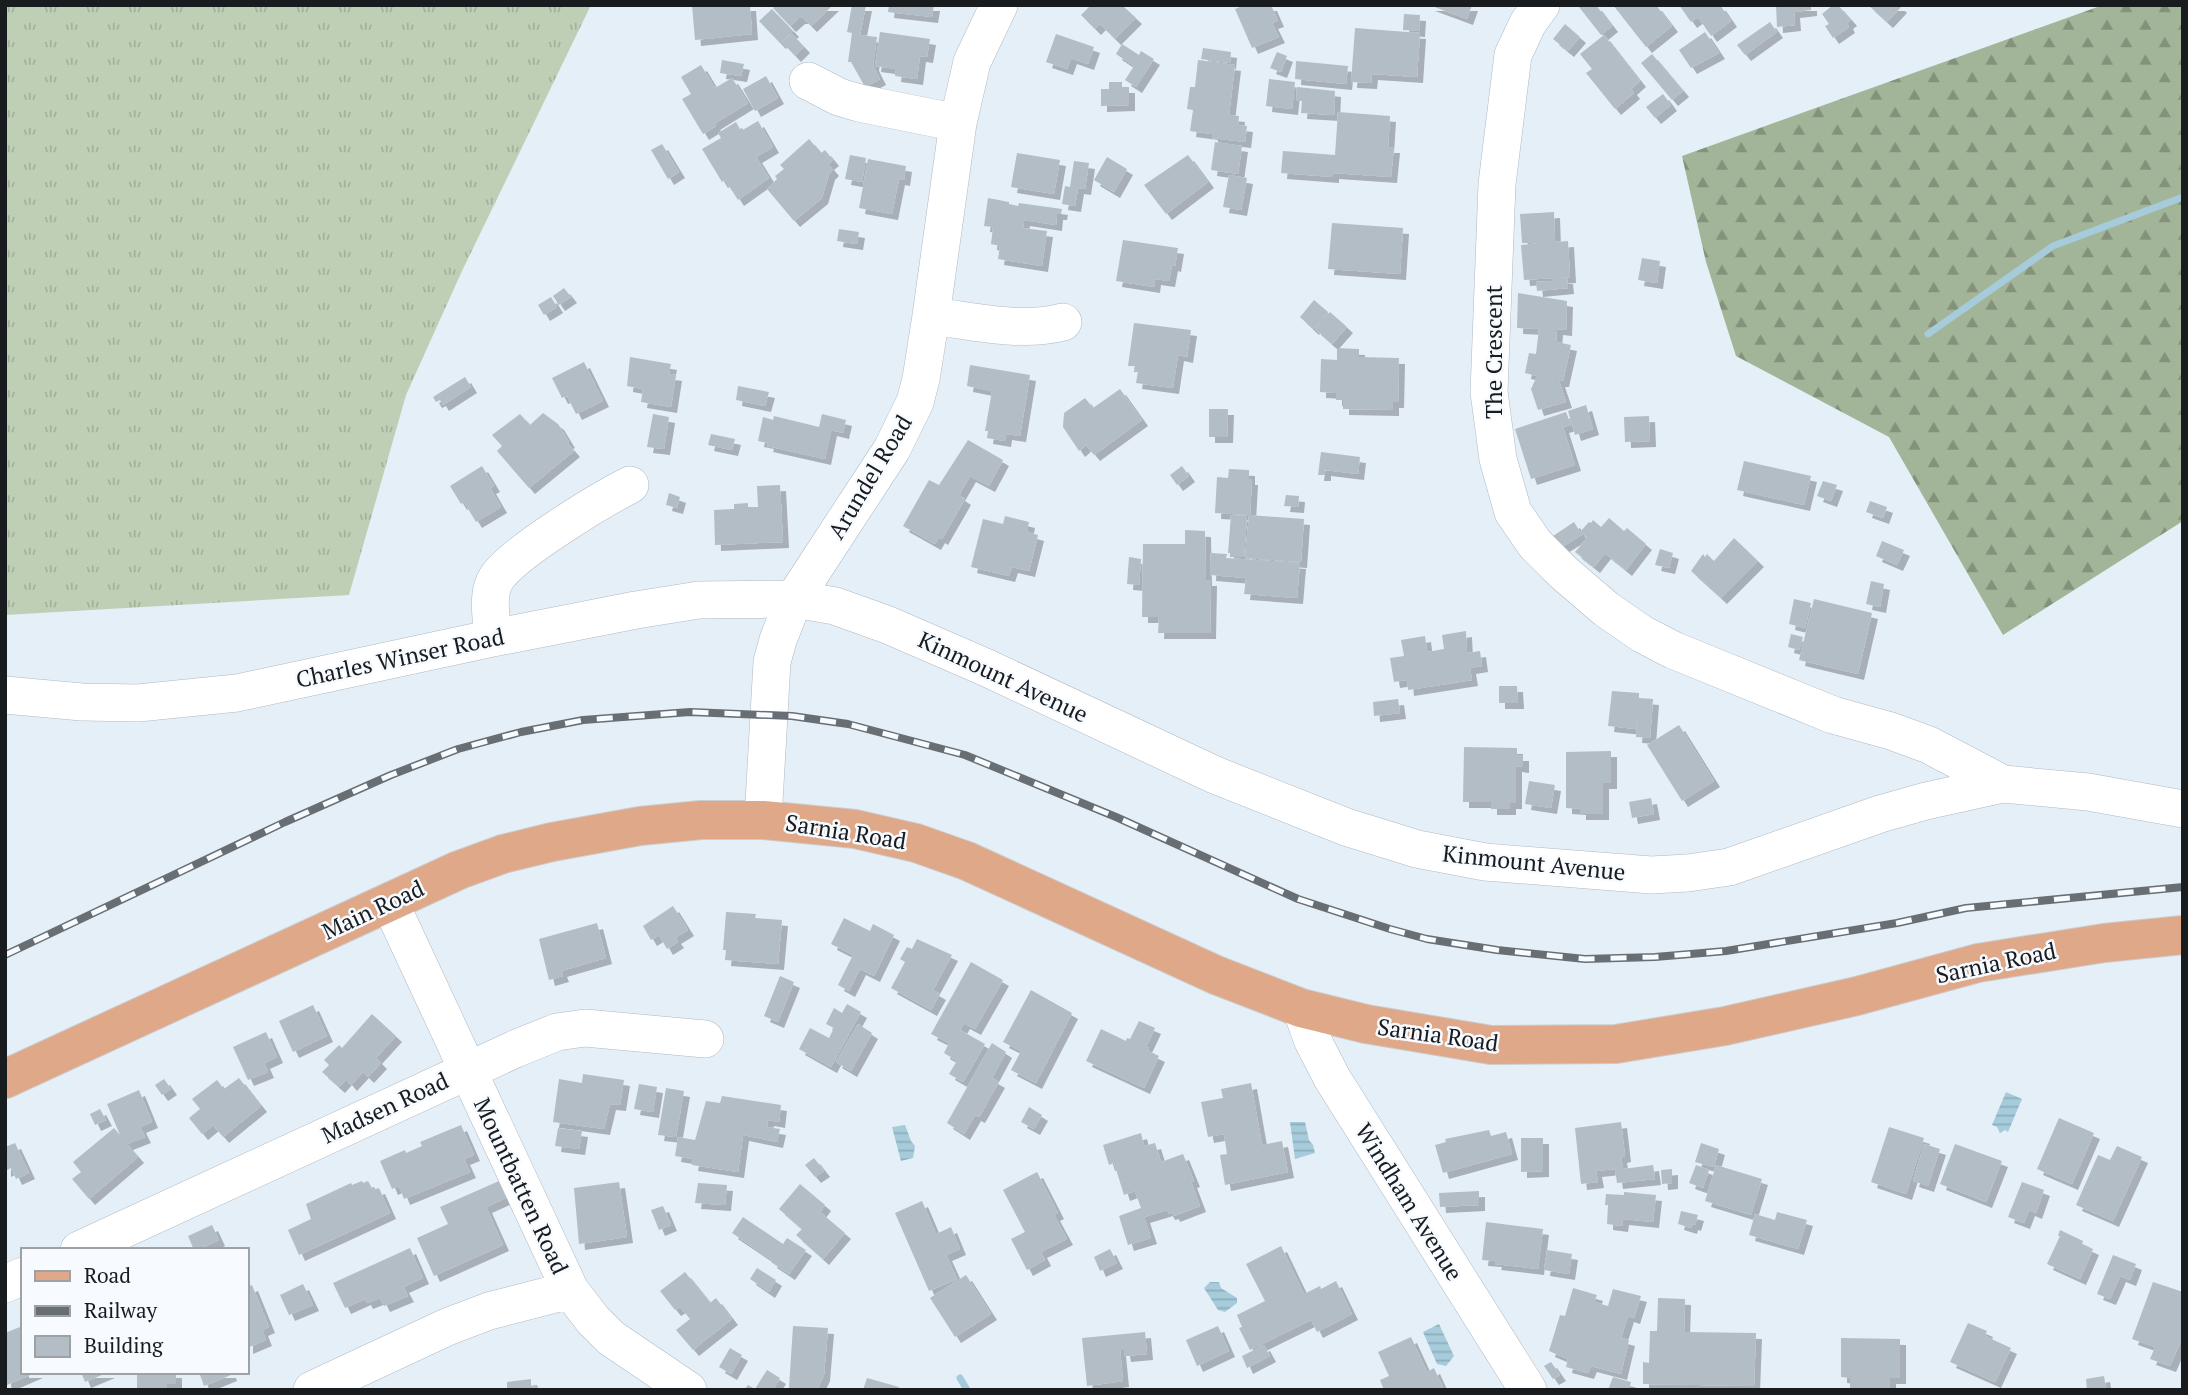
<svg xmlns="http://www.w3.org/2000/svg" width="2188" height="1395" font-family="'PT Serif',serif">
	<style>
		.grass { fill: url(#grass-tufts) }
		.forest { fill: url(#forest-firs) }
		.water { fill: url(#water-rules) }
		.lines { fill: none; stroke-linecap: round; stroke-linejoin: round }
		.stream { stroke: #a6cbda; stroke-width: 7 }
		.building { fill: #b3bdc5; filter: url(#shadow) }
		.minor-casing { stroke: #b0b9c2; stroke-width: 38 }
		.major-casing { stroke: #cccdce; stroke-width: 40 }
		.minor { stroke: #fff; stroke-width: 37 }
		.major { stroke: #dfa889; stroke-width: 38 }
		.rail-casing { stroke: #686f74; stroke-width: 8 }
		.rail { stroke: #f7fbff; stroke-width: 5; stroke-dasharray: 16; stroke-linecap: butt }
		.labels { text-anchor: middle; stroke-width: 5; stroke-linejoin: round; paint-order: stroke }
		.street-label { font-size: 23px; fill: #181c1f; stroke: #f7fbff }
	</style>
	<defs>
		<pattern id="grass-tufts" width="24" height="20" patternUnits="userSpaceOnUse" patternTransform="scale(1.75)"><rect width="24" height="20" fill="#bfcfb6"/><path d="M3 7l-1-3M5 7V3M7 7l1-3M15 17l-1-3M17 17v-4M19 17l1-3" fill="none" stroke="#a3b19c"/></pattern>
		<pattern id="forest-firs" width="22" height="20" patternUnits="userSpaceOnUse" patternTransform="scale(1.75)"><rect width="22" height="20" fill="#a3b598"/><path d="M5 1l3.5 6h-7zM16 11l3.5 6h-7z" fill="#84927b"/></pattern>
		<pattern id="water-rules" width="6" height="5" patternUnits="userSpaceOnUse" patternTransform="scale(1.75)"><rect width="6" height="5" fill="#a6cbda"/><path d="M0 2.5h6" fill="none" stroke="#8eaebb"/></pattern>
		<filter id="shadow"><feDropShadow dx="6" dy="6" stdDeviation="0" flood-color="#0004"/></filter>
	</defs>
	<rect width="100%" height="100%" fill="#e5eff8"/>
	<!-- grass -->
	<path class="grass" d="M5,5H591L462,271L406,395L349,595L5,615Z"/>
	<!-- forest -->
	<path class="forest" d="M2103,5H2183V521L2003,635L1889,437L1736,356L1706,262L1682,156Z"/>
	<!-- water -->
	<path class="water" d="M2006,1092L2022,1099L2008,1132L2005,1130L2000,1133L1997,1127L1992,1125Z
		M1290,1122H1305L1309,1140L1313,1145L1315,1153L1295,1159Z
		M905,1125L911,1141L915,1146L913,1158L901,1161L892,1127Z
		M1210,1282H1219L1221,1288L1237,1298V1303L1225,1312L1218,1310L1204,1288Z
		M1439,1324L1454,1356L1446,1366L1437,1364L1423,1332Z"/>
	<g class="lines">
		<!-- stream -->
		<path class="stream" d="M1928,334L2053,246L2183,197
			M960,1378L967,1390"/>
	</g>
	<!-- building -->
	<path class="building" d="M692,5H750L752,34L695,40Z
		M776,5H833L811,26L803,18H799L790,26L773,8Z
		M852,5H866L860,35L877,37L873,65L880,79L865,87L851,62H848L852,33L847,32Z
		M889,5H934L932,17L888,12Z
		M1091,5H1122L1136,18L1115,39L1100,24L1095,29L1081,15Z
		M1245,5H1271L1278,21L1272,23L1279,37L1252,48L1235,9Z
		M1429,5H1472L1467,19Z
		M1582,5H1596L1612,26L1601,35L1579,7Z
		M1613,5H1656L1672,26L1646,47Z
		M1679,5H1720L1731,21L1711,36L1698,17L1691,22Z
		M1776,5H1811V10L1794,12L1795,25L1777,27Z
		M1833,5H1838L1851,20L1847,23L1849,27L1833,38L1825,26L1829,24L1822,14Z
		M1868,5H1899L1901,7L1887,22Z
		M772,9L793,31L780,43L759,21Z
		M1404,14L1420,15L1419,31L1403,30Z
		M1770,22L1777,32L1745,55L1737,45Z
		M1565,24L1580,37L1568,51L1553,39Z
		M1355,28L1420,33L1417,77L1372,74L1371,83L1351,82Z
		M880,32L930,39L927,57L920,56L917,79L895,76L896,69L875,66Z
		M1705,32L1719,53L1691,68L1679,50Z
		M792,34L804,47L795,56L782,42Z
		M1056,34L1094,47L1088,64L1071,58L1067,69L1046,62Z
		M1604,35L1640,81L1631,89L1634,93L1615,109L1586,73L1592,69L1580,54Z
		M1122,44L1139,55L1141,51L1154,59L1136,87L1125,80L1134,66L1116,54Z
		M1203,48L1231,52L1230,63L1201,59Z
		M1277,52L1287,56L1281,72L1270,68Z
		M1652,54L1683,91L1672,100L1641,63Z
		M722,60L744,64L741,76L720,73Z
		M1198,60L1235,65L1229,115L1239,116L1238,125L1247,126L1245,142L1212,138V134L1190,131L1193,110L1187,109L1190,87H1195Z
		M1296,61L1348,66L1346,84L1295,79Z
		M701,65L715,88L732,78L748,103L714,124L716,126L703,134L682,99L691,94L681,77Z
		M766,76L778,98L755,111L743,89Z
		M1269,79L1295,82L1292,109L1266,106Z
		M1109,82H1122V87H1129V105L1101,106V89H1109Z
		M1297,87L1335,91L1334,115L1301,113L1302,101H1296Z
		M1663,94L1671,105L1655,118L1646,107Z
		M1338,112L1390,116L1388,147H1394L1391,177L1333,173V177L1281,173L1283,151L1335,155Z
		M758,121L773,147L756,157L769,178L738,200L725,180L722,182L702,149L721,138L718,133L736,122L741,131Z
		M809,139L821,153L825,150L833,160L828,164L833,170L829,174L822,198L794,221L767,189L777,179L775,176L784,169L780,165Z
		M1215,142L1242,146L1238,174L1211,170Z
		M662,144L679,172L668,179L651,150Z
		M1017,153L1060,160L1054,194L1011,187Z
		M850,155L866,158L862,182L845,179Z
		M1188,155L1208,182L1166,214L1144,185Z
		M1107,157L1127,169L1114,192L1094,180Z
		M868,159L906,166L904,180L899,179L892,214L859,208Z
		M1074,161L1089,163L1085,189L1078,188L1075,206L1062,204L1065,186L1070,187Z
		M1229,175L1247,178L1241,210L1223,207Z
		M988,198L1009,202V204L1018,206L1019,203L1062,209L1061,214H1057L1056,225L1024,220L1023,228L1047,231L1042,266L998,259L1000,246L991,244L993,227L984,226Z
		M1554,212L1555,242L1568,241L1570,277L1555,278H1567L1568,288L1537,291L1536,282L1552,281V278L1524,280L1521,245L1541,243H1522L1520,214Z
		M1332,223L1403,228L1400,274L1328,269Z
		M839,229L859,232L857,244L837,241Z
		M1123,240L1178,248L1175,266L1172,265L1169,281L1155,279L1154,287L1116,281Z
		M1642,258L1660,261L1657,283L1638,280Z
		M564,288L571,297L559,305L553,296Z
		M1518,293L1567,301L1566,330L1557,329L1556,342L1571,345L1563,381H1559L1566,402L1538,410L1531,389L1537,376L1525,373L1529,353L1536,354L1539,329L1517,328Z
		M551,297L557,307L544,315L538,305Z
		M1314,300L1328,312L1313,329L1300,317Z
		M1330,312L1347,327L1332,344L1315,329Z
		M1134,323L1191,330L1187,357L1178,355L1173,388L1136,383L1138,371L1134,370L1135,366H1128Z
		M1337,348L1359,349V357L1399,358L1398,402H1393V410L1343,409V400H1336V393L1320,392L1321,359L1337,360Z
		M630,357L671,364L669,374L676,375L671,407L641,402L643,389L627,386Z
		M584,362L603,401L576,414L567,396L562,398L552,378Z
		M970,365L1030,375L1020,436L1006,434L1005,441L987,438L988,431H985L992,391L967,386Z
		M465,377L471,387L443,405L440,400L436,402L433,397Z
		M738,386L769,392L765,406L736,400Z
		M1120,389L1142,420L1094,455L1086,445L1079,451L1063,427L1064,413L1085,398L1093,408Z
		M1586,405L1593,429L1575,435L1568,411Z
		M1209,409H1228L1227,437H1209Z
		M1566,412L1571,425L1563,427L1575,465L1531,479L1515,429Z
		M543,413L558,424L569,442L567,443L574,451L529,488L497,451L502,446L492,435L520,414L530,425Z
		M653,414L669,417L664,449L647,447Z
		M822,414L846,420L843,433L831,430L825,459L767,446L768,443L758,441L763,417L773,420L774,416L819,427Z
		M1649,416L1650,441L1625,442L1624,417Z
		M711,434L735,439L732,450L708,445Z
		M968,440L1003,460L989,486L970,476L959,495L965,499L942,539L939,537L935,544L903,526L929,480L939,485Z
		M1321,452L1360,457L1358,474L1325,470V475H1318Z
		M1744,461L1811,476L1804,505L1737,490Z
		M482,466L494,486L490,488L501,507L476,522L464,502L461,504L450,486Z
		M1182,466L1189,476L1177,485L1170,475Z
		M1229,469L1249,470V479H1252L1250,515L1215,513L1217,477L1228,478Z
		M1823,481L1837,485L1831,501L1817,496Z
		M780,485L783,542L715,545L714,510L734,509V504L748,503V507H758L757,486Z
		M669,493L680,497L677,508L666,505Z
		M1286,495L1299,496L1298,507L1284,506Z
		M1870,501L1887,507L1883,518L1866,512Z
		M1231,515L1247,516L1244,557H1230V553H1228Z
		M1249,515L1304,519L1301,562L1245,558Z
		M1005,516L1029,522L1027,532L1038,535L1029,571L1012,567L1009,576L971,567L983,519L1003,524Z
		M1609,518L1624,531L1627,528L1646,544L1626,570L1605,553L1594,567L1575,552L1587,538L1583,534L1560,548L1553,536L1574,522L1580,532L1589,522L1591,523L1593,520L1601,527Z
		M1185,530L1205,531L1206,580H1211L1210,633H1158L1159,617H1142L1143,544H1185Z
		M1734,538L1758,561L1721,598L1691,571L1703,554L1705,557L1707,554L1714,561Z
		M1882,541L1904,550L1897,565L1876,556Z
		M1660,549L1673,553L1669,568L1655,565Z
		M1211,553L1227,554L1226,558L1300,563L1297,598L1244,594L1246,578L1210,575Z
		M1129,557L1141,559L1139,585L1127,584Z
		M1871,581L1884,584L1880,607L1866,604Z
		M1794,599L1811,603L1805,628L1789,624Z
		M1814,599L1872,613L1858,674L1799,660Z
		M1466,631L1467,653L1480,651L1482,666L1470,668L1472,680L1408,690L1407,680L1394,682L1390,658L1404,656L1401,640L1425,636L1427,652L1444,649L1442,635Z
		M1791,634L1803,637L1799,650L1788,647Z
		M1499,686H1517L1518,703H1499Z
		M1612,691L1639,693V698L1653,699L1650,738L1636,737L1638,713L1636,729L1608,726Z
		M1398,699L1400,713L1374,716L1373,702Z
		M1679,725L1714,781L1682,801L1647,745Z
		M1464,747L1517,748V755H1523V767L1516,766V803H1510V809H1491V802H1463Z
		M1611,751V783H1603V814H1580V809L1566,808V752Z
		M1529,781L1555,785L1551,808L1525,804Z
		M1651,798L1654,814L1632,818L1629,802Z
		M673,906L688,930L675,938L678,942L667,949L659,935L651,940L643,926Z
		M726,912L756,914L755,918L782,920L778,964L725,960L726,950H723Z
		M844,918L870,931L873,924L894,935L874,976L860,969L849,991L838,985L853,955L831,944Z
		M597,923L606,958L561,971L563,976L549,980L539,939Z
		M917,939L952,955L933,990L940,994L931,1010L891,988L905,962L900,959L907,947L912,949Z
		M971,962L1003,980L975,1029L964,1023L960,1030L985,1044L963,1082L949,1074L957,1061L944,1053L949,1043L931,1034Z
		M780,976L794,982L778,1022L764,1016Z
		M1031,990L1072,1013L1036,1083L1011,1070L1021,1051L1003,1042Z
		M847,1004L861,1012L831,1067L799,1049L810,1028L829,1038L834,1028L826,1024L834,1008L842,1013Z
		M313,1005L327,1036L293,1052L279,1021Z
		M372,1014L396,1036L376,1058L381,1063L368,1077L363,1072L351,1085L346,1079L339,1087L322,1072L329,1065L324,1060L339,1045L342,1048Z
		M1139,1021L1155,1028L1146,1047L1149,1048L1148,1051L1159,1056L1144,1088L1086,1061L1101,1029L1126,1041L1127,1038L1130,1039Z
		M858,1024L872,1033L851,1071L836,1062Z
		M266,1032L277,1057L264,1063L268,1072L248,1080L233,1047Z
		M992,1043L1006,1052L992,1078L999,1082L979,1117L975,1115L964,1134L947,1123Z
		M583,1074L624,1080L620,1105L610,1104L604,1129L553,1122L559,1079L582,1083Z
		M239,1078L261,1106L223,1137L213,1125L202,1134L189,1118L200,1109L192,1099L217,1080L224,1089Z
		M164,1079L171,1089L162,1095L155,1085Z
		M1251,1083L1262,1145L1282,1141L1288,1172L1225,1185L1220,1155L1227,1154L1224,1134L1208,1137L1201,1102L1223,1098L1221,1089Z
		M639,1084L657,1087L653,1112L634,1109Z
		M666,1088L684,1091L676,1137L658,1135Z
		M139,1090L152,1122L140,1127L145,1137L127,1144L138,1157L89,1199L72,1179L81,1172L73,1162L114,1128L120,1135L107,1104Z
		M722,1096L781,1105L779,1122L768,1120L767,1127L780,1129L777,1142L743,1135L738,1172L692,1165L693,1159L675,1156L678,1137L695,1140L706,1101L720,1103Z
		M1029,1107L1042,1115L1034,1129L1021,1122Z
		M100,1109L106,1120L95,1125L90,1114Z
		M2059,1118L2094,1133L2072,1184L2037,1169Z
		M1621,1122L1625,1156L1621,1157L1623,1169L1653,1165L1655,1179L1617,1183L1615,1169L1596,1171L1598,1182L1581,1184L1575,1128Z
		M461,1125L474,1155L464,1159L470,1172L404,1199L399,1186L392,1189L380,1161L405,1150L406,1153L422,1146L420,1142Z
		M1889,1127L1924,1138L1906,1194L1871,1182Z
		M558,1128L582,1131L579,1149L555,1146Z
		M1489,1130L1491,1136L1506,1132L1512,1154L1443,1173L1435,1145L1446,1142L1445,1139Z
		M1141,1133L1144,1146L1155,1143L1161,1162L1183,1154L1194,1181L1191,1182L1200,1206L1174,1216L1173,1213L1169,1214L1167,1210L1144,1217L1151,1238L1128,1245L1119,1216L1141,1208L1135,1191L1124,1195L1114,1163L1109,1165L1103,1145Z
		M1521,1138H1543V1171L1521,1172Z
		M15,1143L29,1173L16,1179L11,1168L5,1171V1147Z
		M1701,1143L1719,1149L1714,1167L1695,1162Z
		M1924,1144L1940,1149L1928,1186L1913,1181Z
		M1955,1144L2002,1161L1986,1202L1940,1184Z
		M2117,1146L2142,1157L2113,1221L2076,1205L2098,1155L2110,1160Z
		M814,1158L824,1171L815,1177L805,1165Z
		M1696,1165L1709,1170L1703,1188L1689,1183Z
		M1716,1165L1762,1179L1751,1215L1705,1201Z
		M1672,1169V1183L1662,1184L1661,1170Z
		M1037,1172L1058,1213L1054,1215L1067,1239L1041,1252L1045,1260L1027,1270L1011,1239L1025,1232L1003,1190Z
		M362,1181L363,1183L368,1181L373,1190L379,1188L390,1213L299,1255L288,1230L311,1219L306,1204L351,1183L352,1185Z
		M499,1181L506,1198L486,1207L503,1245L434,1276L417,1238L448,1224L440,1207Z
		M619,1182L627,1237L579,1244L574,1188Z
		M2022,1182L2044,1190L2036,1213L2029,1210L2024,1223L2008,1217Z
		M698,1183L727,1185L725,1205L695,1203Z
		M800,1184L825,1205L820,1212L845,1233L823,1259L796,1235L802,1229L779,1209Z
		M1479,1191V1205L1440,1207L1439,1193Z
		M1624,1192L1656,1195L1653,1222L1623,1219L1622,1226L1607,1224L1608,1205H1605L1606,1194L1624,1195Z
		M922,1201L936,1234L951,1227L960,1249L946,1255L957,1279L929,1291L895,1213Z
		M663,1206L671,1225L659,1230L651,1210Z
		M1681,1211L1698,1215L1695,1225L1692,1224L1691,1228L1678,1224Z
		M1777,1212L1807,1220L1798,1249L1749,1235L1755,1214L1775,1220Z
		M743,1217L783,1244L787,1238L806,1250L789,1274L771,1262L772,1260L732,1233Z
		M1486,1222L1543,1229L1538,1269L1495,1264L1496,1261L1482,1260Z
		M212,1225L219,1240L204,1247L205,1250H194L188,1236Z
		M2060,1230L2083,1241L2082,1244L2093,1249L2080,1279L2047,1264L2060,1236H2058Z
		M1281,1246L1304,1294L1320,1286L1321,1289L1336,1281L1352,1314L1317,1332L1311,1320L1250,1350L1239,1328L1242,1327L1237,1315L1265,1301L1246,1264Z
		M410,1248L423,1278L403,1287L408,1296L384,1306L380,1298L367,1303L365,1299L345,1308L333,1283Z
		M1110,1249L1117,1263L1100,1271L1094,1257Z
		M1547,1250L1572,1254L1569,1274L1544,1270Z
		M2113,1255L2136,1264L2130,1280L2120,1276L2110,1299L2097,1294Z
		M757,1268L776,1280L769,1292L750,1279Z
		M685,1272L710,1303L716,1298L732,1319L693,1350L676,1330L690,1319L680,1307L675,1310L660,1291Z
		M966,1275L991,1314L955,1337L930,1298Z
		M2153,1282L2183,1292V1336L2170,1366L2150,1359L2155,1347L2132,1339Z
		M303,1284L313,1305L289,1315L280,1295Z
		M252,1285L269,1327L262,1330L266,1340L247,1348V1287Z
		M1573,1288L1597,1295L1594,1302L1608,1306L1613,1289L1641,1296L1634,1318L1628,1316L1621,1338L1629,1340L1621,1374L1591,1366L1588,1373L1566,1367L1568,1359L1549,1351L1560,1315L1565,1316Z
		M1658,1298L1685,1299L1684,1332L1756,1333L1754,1386L1643,1384V1362L1649,1363L1650,1331H1657Z
		M1968,1323L1987,1331L1985,1336L2011,1348L1995,1382L1950,1362Z
		M793,1326L828,1328L824,1375L817,1390L789,1388Z
		M1218,1326L1229,1351L1197,1366L1186,1340Z
		M20,1327L23,1333V1372H37L7,1385L5,1380V1333Z
		M1145,1332L1147,1354L1125,1356L1124,1350H1120L1123,1381L1087,1386L1082,1338Z
		M1411,1337L1427,1372L1434,1368L1444,1390H1384L1380,1380L1389,1376L1378,1352Z
		M1841,1338L1900,1339V1378H1890V1390H1850V1378L1841,1377Z
		M1264,1345L1270,1356L1247,1368L1242,1356Z
		M730,1348L742,1355L731,1374L719,1367Z
		M1551,1362L1560,1375L1553,1379L1544,1366Z
		M767,1370L780,1378L773,1390H744L748,1385L755,1389Z
		M81,1372H109L85,1382Z
		M137,1372H176V1384H167V1390H137Z
		M199,1372H230L231,1375L204,1386Z
		M2104,1376L2106,1388L2087,1390L2086,1379Z
		M1613,1377L1631,1382L1629,1390H1608Z
		M867,1378L899,1387L898,1390H863Z
		M531,1379V1387L538,1386V1390H507V1382Z"/>
	<g class="lines">
		<!-- minor casing -->
		<g class="minor-casing">
			<path id="minor" d="M1541,5L1528,23L1513,55L1497,184L1489,392L1498,459L1513,512L1535,544L1564,573L1606,609L1642,634L1673,650L1833,715L1891,731L1929,745L2003,784
				M808,81L839,97L859,103L958,123
				M931,316C974,321 1020,333 1063,322
				M493,638C492,620 486,595 496,579C511,554 602,499 630,485
				M5,695L82,702L138,703L237,693L493,638L636,610L699,600L794,599L835,606L888,625L987,668L1215,775L1346,827L1417,849L1485,862L1651,875L1688,873L1729,867L1880,814L1926,801L2003,784L2088,792L2183,809
				M763,820L772,662L778,640L794,599L892,449L915,402L921,379L931,316L958,123L972,62L999,5
				M390,903L570,1290L593,1320L611,1338L688,1390
				M1301,1008L1312,1039L1332,1078L1528,1390
				M79,1250L515,1049L557,1032L585,1028L705,1039
				M5,1284L23,1276
				M312,1390L447,1327L489,1311L570,1290"/>
		</g>
		<!-- major casing -->
		<g class="major-casing">
			<path id="major" d="M5,1079L459,870L503,854L552,842L640,826L701,820H763L855,829L916,843L967,861L1216,975L1301,1008L1366,1024L1491,1045L1616,1044L1725,1026L1857,996L1978,963L2104,943L2183,935"/>
		</g>
		<!-- minor -->
		<use href="#minor" class="minor"/>
		<!-- major -->
		<use href="#major" class="major"/>
		<!-- rail casing -->
		<g class="rail-casing">
			<path id="rail" d="M5,955L285,822L391,775L458,749L521,732L583,720L690,712L792,716L848,724L965,755L1116,817L1298,899L1390,929L1427,939L1497,950L1585,959L1655,957L1726,951L1897,923L1966,908L2183,887"/>
		</g>
		<!-- rail -->
		<use href="#rail" class="rail"/>
	</g>
	<g class="labels">
		<!-- street labels -->
		<g class="street-label">
			<text transform="translate(1494 352) rotate(-90)" y="8">The Crescent</text>
			<text transform="translate(870 477) rotate(-59)" y="8">Arundel Road</text>
			<text transform="translate(400 658) rotate(-12)" y="8">Charles Winser Road</text>
			<text transform="translate(1003 677) rotate(25)" y="8">Kinmount Avenue</text>
			<text transform="translate(846 832) rotate(9)" y="8">Sarnia Road</text>
			<text transform="translate(1534 863) rotate(6)" y="8">Kinmount Avenue</text>
			<text transform="translate(373 910) rotate(-25)" y="8">Main Road</text>
			<text transform="translate(1996 963) rotate(-12)" y="8">Sarnia Road</text>
			<text transform="translate(1438 1035) rotate(8)" y="8">Sarnia Road</text>
			<text transform="translate(385 1108) rotate(-25)" y="8">Madsen Road</text>
			<text transform="translate(521 1186) rotate(65)" y="8">Mountbatten Road</text>
			<text transform="translate(1409 1202) rotate(58)" y="8">Windham Avenue</text>
		</g>
	</g>
	<!-- border -->
	<rect width="2188" height="1395" fill="none" stroke="#181c1f" stroke-width="14"/>
	<!-- legend -->
	<rect x="21" y="1248" width="228" height="126" fill="#f7fbff" stroke="#9ea2a5" stroke-width="2"/>
	<rect x="35" y="1271" width="35" height="10" fill="#dfa889" stroke="#9ea2a5" stroke-width="2"/>
	<text x="84" y="1283" font-size="21" fill="#181c1f">Road</text>
	<rect x="35" y="1306" width="35" height="10" fill="#686f74" stroke="#9ea2a5" stroke-width="2"/>
	<text x="84" y="1318" font-size="21" fill="#181c1f">Railway</text>
	<rect x="35" y="1336" width="35" height="21" fill="#b3bdc5" stroke="#9ea2a5" stroke-width="2"/>
	<text x="84" y="1353" font-size="21" fill="#181c1f">Building</text>
</svg>
